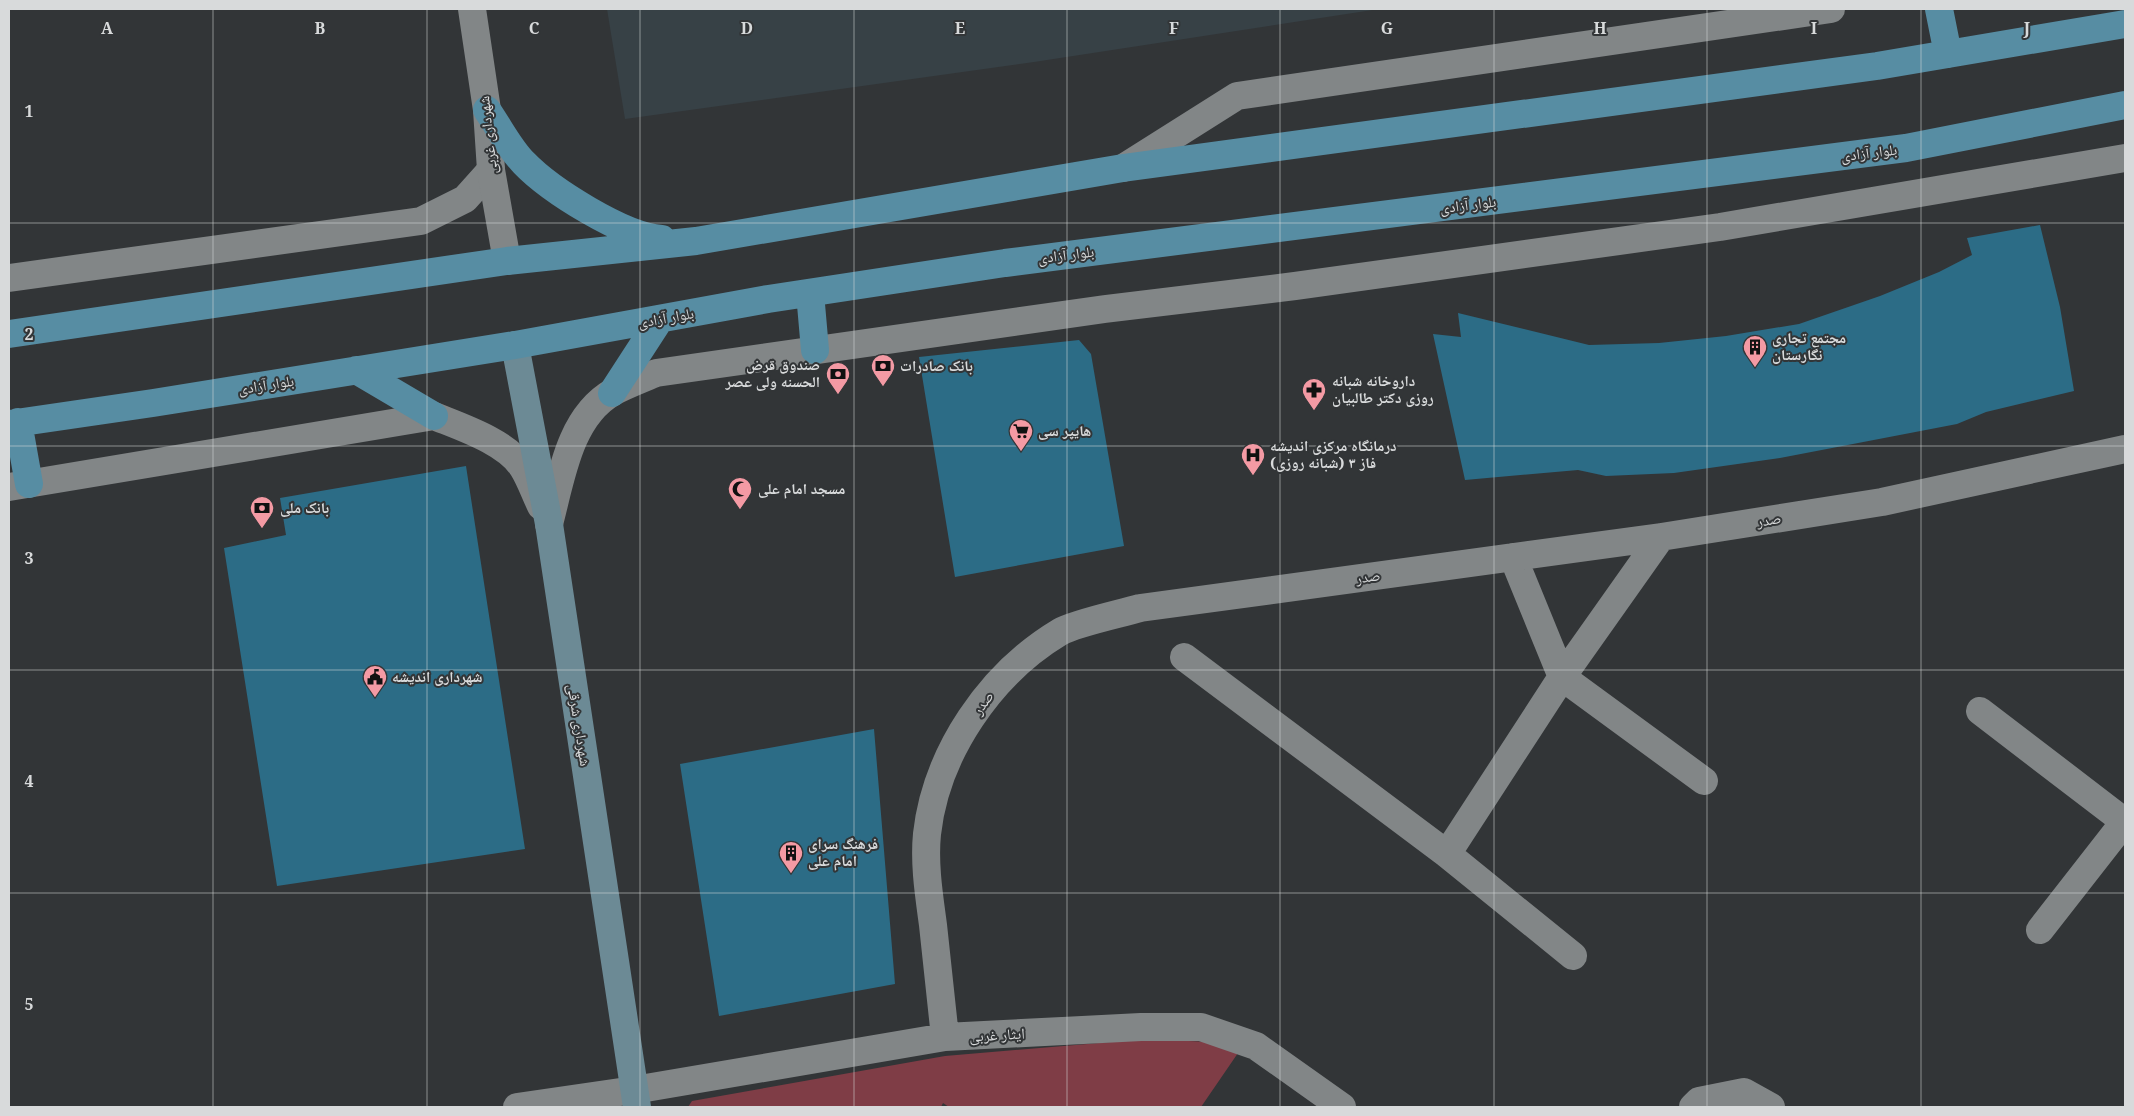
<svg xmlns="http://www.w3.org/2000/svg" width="2134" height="1116" font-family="'Noto Serif','Noto Naskh Arabic',serif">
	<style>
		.built { fill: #374146 }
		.green { fill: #7f3d46 }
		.building { fill: #2c6c86 }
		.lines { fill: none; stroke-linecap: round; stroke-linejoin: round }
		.minor { stroke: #828687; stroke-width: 28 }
		.tertiary { stroke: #828687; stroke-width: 28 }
		.secondary { stroke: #6c8a95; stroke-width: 28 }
		.primary { stroke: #578da3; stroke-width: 28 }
		.grid { fill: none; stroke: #d8dadb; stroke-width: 1; stroke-opacity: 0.55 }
		.labels { text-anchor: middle; stroke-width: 4; stroke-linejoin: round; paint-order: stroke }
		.street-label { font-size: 15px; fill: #d8dadb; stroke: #323537 }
		.poi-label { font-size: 15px; font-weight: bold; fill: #d8dadb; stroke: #323537; text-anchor: start }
		.grid-label { font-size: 16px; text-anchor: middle; font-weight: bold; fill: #d8dadb; stroke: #323537; stroke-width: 4; stroke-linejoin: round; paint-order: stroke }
	</style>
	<rect width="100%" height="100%" fill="#323537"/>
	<!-- built -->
	<path class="built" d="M607,9H1379L1034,62L625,119Z"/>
	<!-- green -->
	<path class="green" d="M1147,1039L1210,1042L1238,1053L1201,1107H949L943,1103L941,1107H688L692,1101L945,1056Z"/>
	<!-- building -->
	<path class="building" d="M2040,225L2060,307L2074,391L1986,412L1957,424L1780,458L1674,473L1606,476L1578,470L1465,480L1433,334L1461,337L1458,313L1589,345L1659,343L1726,336L1799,324L1880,296L1939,272L1972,255L1967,238Z
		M1079,340L1091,354L1124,546L955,577L919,357Z
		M466,466L525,849L277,886L224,548L286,535L280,498Z
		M874,729L895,984L719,1016L680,764Z"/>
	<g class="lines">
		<!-- minor -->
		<path class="minor" d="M1123,168L1237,96L1831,9
			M9,278L421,221L465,199L491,170
			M1513,557L1562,677L1704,781
			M1184,657L1447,854L1573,956
			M1980,711L2125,822
			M1447,854L1562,677L1661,537
			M2040,930L2125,821
			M945,1037C941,1000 937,962 933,925C929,895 924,864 927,834C936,753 990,674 1060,632C1076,623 1120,614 1140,608L1661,537L1882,502L2125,449
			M517,1107L634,1090L945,1037L1141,1027H1201L1256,1046L1342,1107
			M1693,1107L1699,1101L1744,1092L1771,1107"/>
		<!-- tertiary -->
		<path class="tertiary" d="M472,9L487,110L491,170L507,261
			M9,487L434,416C461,427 507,442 523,468C530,479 535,494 541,506
			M549,524C561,479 569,417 613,392C626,385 642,379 656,373L1105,309L1295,286L1720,227L2125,158"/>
		<!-- secondary -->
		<path class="secondary" d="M515,345L549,524L637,1107"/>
		<!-- primary -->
		<path class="primary" d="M1939,9L1948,54
			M487,110C499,127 509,148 524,163C550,190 624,237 662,239
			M810,293L815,350
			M9,334L507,261L696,241L1123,168L1877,66L2125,24
			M356,370L434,416
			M612,393L660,319
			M18,422L29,484
			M9,424L153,403L515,345L768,299L1005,263L1906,148L2125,105"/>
	</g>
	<!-- grid -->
	<path class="grid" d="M213,9V1107M427,9V1107M640,9V1107M854,9V1107M1067,9V1107M1280,9V1107M1494,9V1107M1707,9V1107M1921,9V1107M9,223H2125M9,446H2125M9,670H2125M9,893H2125"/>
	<!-- icons -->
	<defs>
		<g id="building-pin" transform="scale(1.25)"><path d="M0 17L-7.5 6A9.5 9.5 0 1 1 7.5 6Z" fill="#f49aa4" stroke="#323537"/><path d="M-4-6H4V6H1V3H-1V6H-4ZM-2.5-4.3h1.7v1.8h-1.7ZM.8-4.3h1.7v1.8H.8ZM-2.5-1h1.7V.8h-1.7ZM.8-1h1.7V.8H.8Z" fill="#111"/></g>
		<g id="bank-pin" transform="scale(1.25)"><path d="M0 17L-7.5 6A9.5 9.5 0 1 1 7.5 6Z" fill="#f49aa4" stroke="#323537"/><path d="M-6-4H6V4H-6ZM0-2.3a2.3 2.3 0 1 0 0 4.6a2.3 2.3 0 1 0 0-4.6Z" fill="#111"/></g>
		<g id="pharmacy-pin" transform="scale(1.25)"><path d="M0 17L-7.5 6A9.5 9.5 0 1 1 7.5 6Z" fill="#f49aa4" stroke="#323537"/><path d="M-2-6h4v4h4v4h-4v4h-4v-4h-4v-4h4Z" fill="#111"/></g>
		<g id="supermarket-pin" transform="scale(1.25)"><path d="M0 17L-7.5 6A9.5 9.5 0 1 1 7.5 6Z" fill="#f49aa4" stroke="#323537"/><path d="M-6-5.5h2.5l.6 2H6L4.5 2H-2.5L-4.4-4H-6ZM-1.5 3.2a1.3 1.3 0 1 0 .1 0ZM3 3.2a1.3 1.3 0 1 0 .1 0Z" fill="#111"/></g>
		<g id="hospital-pin" transform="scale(1.25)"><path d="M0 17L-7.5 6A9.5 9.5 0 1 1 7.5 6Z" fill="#f49aa4" stroke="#323537"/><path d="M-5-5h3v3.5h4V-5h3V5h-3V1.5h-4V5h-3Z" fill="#111"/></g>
		<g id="mosque-pin" transform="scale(1.25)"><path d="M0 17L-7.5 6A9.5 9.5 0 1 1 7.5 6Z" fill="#f49aa4" stroke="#323537"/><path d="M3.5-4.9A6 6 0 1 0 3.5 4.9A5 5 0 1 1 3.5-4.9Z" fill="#111"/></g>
		<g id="civic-pin" transform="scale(1.25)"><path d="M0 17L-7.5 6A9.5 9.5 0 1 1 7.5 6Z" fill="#f49aa4" stroke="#323537"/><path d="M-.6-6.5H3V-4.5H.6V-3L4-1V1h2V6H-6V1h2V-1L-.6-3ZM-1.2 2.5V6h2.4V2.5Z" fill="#111"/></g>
	</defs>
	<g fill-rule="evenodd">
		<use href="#building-pin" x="1755" y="347"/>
		<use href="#bank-pin" x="883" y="366"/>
		<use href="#bank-pin" x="838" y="374"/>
		<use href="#pharmacy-pin" x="1314" y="390"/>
		<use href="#supermarket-pin" x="1021" y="431"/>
		<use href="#hospital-pin" x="1253" y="455"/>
		<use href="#mosque-pin" x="740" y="489"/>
		<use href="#bank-pin" x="262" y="508"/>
		<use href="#civic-pin" x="375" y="677"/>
		<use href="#building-pin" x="791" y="853"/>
	</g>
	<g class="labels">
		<!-- street labels -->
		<g class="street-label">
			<text transform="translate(488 135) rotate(-96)" y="5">شهرداری غربی</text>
			<text transform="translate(1869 153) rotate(-7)" y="5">بلوار آزادی</text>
			<text transform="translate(1468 205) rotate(-7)" y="5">بلوار آزادی</text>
			<text transform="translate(1066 255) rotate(-7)" y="5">بلوار آزادی</text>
			<text transform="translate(666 318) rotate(-10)" y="5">بلوار آزادی</text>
			<text transform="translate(266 385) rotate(-9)" y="5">بلوار آزادی</text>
			<text transform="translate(1769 520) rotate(-9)" y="5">صدر</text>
			<text transform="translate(1368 577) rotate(-8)" y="5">صدر</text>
			<text transform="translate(983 703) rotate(-55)" y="5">صدر</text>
			<text transform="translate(579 725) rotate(81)" y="5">شهرداری شرقی</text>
			<text transform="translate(997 1035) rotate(-3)" y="5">ایثار غربی</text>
		</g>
		<!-- poi labels -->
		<g class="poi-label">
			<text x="1772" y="343">مجتمع تجاری<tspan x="1772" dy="17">نگارستان</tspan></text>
			<text x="820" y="370" text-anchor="end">صندوق قرض<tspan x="820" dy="17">الحسنه ولی عصر</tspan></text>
			<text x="900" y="371">بانک صادرات</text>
			<text x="1332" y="386">داروخانه شبانه<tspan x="1332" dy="17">روزی دکتر طالبیان</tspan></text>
			<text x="1038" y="436">هایپر سی</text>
			<text x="1270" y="451">درمانگاه مرکزی اندیشه<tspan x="1270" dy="17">فاز ۳ (شبانه روزی)</tspan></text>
			<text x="758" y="494">مسجد امام علی</text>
			<text x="280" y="513">بانک ملی</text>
			<text x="392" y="682">شهرداری اندیشه</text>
			<text x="808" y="849">فرهنگ سرای<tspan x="808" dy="17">امام علی</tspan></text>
		</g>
	</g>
	<g class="grid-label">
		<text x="107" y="34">A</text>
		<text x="320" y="34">B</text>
		<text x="534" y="34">C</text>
		<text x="747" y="34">D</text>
		<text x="960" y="34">E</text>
		<text x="1174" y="34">F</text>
		<text x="1387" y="34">G</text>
		<text x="1600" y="34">H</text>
		<text x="1814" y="34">I</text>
		<text x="2027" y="34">J</text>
		<text x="29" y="117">1</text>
		<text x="29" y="340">2</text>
		<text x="29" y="564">3</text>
		<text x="29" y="787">4</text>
		<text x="29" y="1010">5</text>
	</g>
	<!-- border -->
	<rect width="2134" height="1116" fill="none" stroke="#d8dadb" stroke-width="20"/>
</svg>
